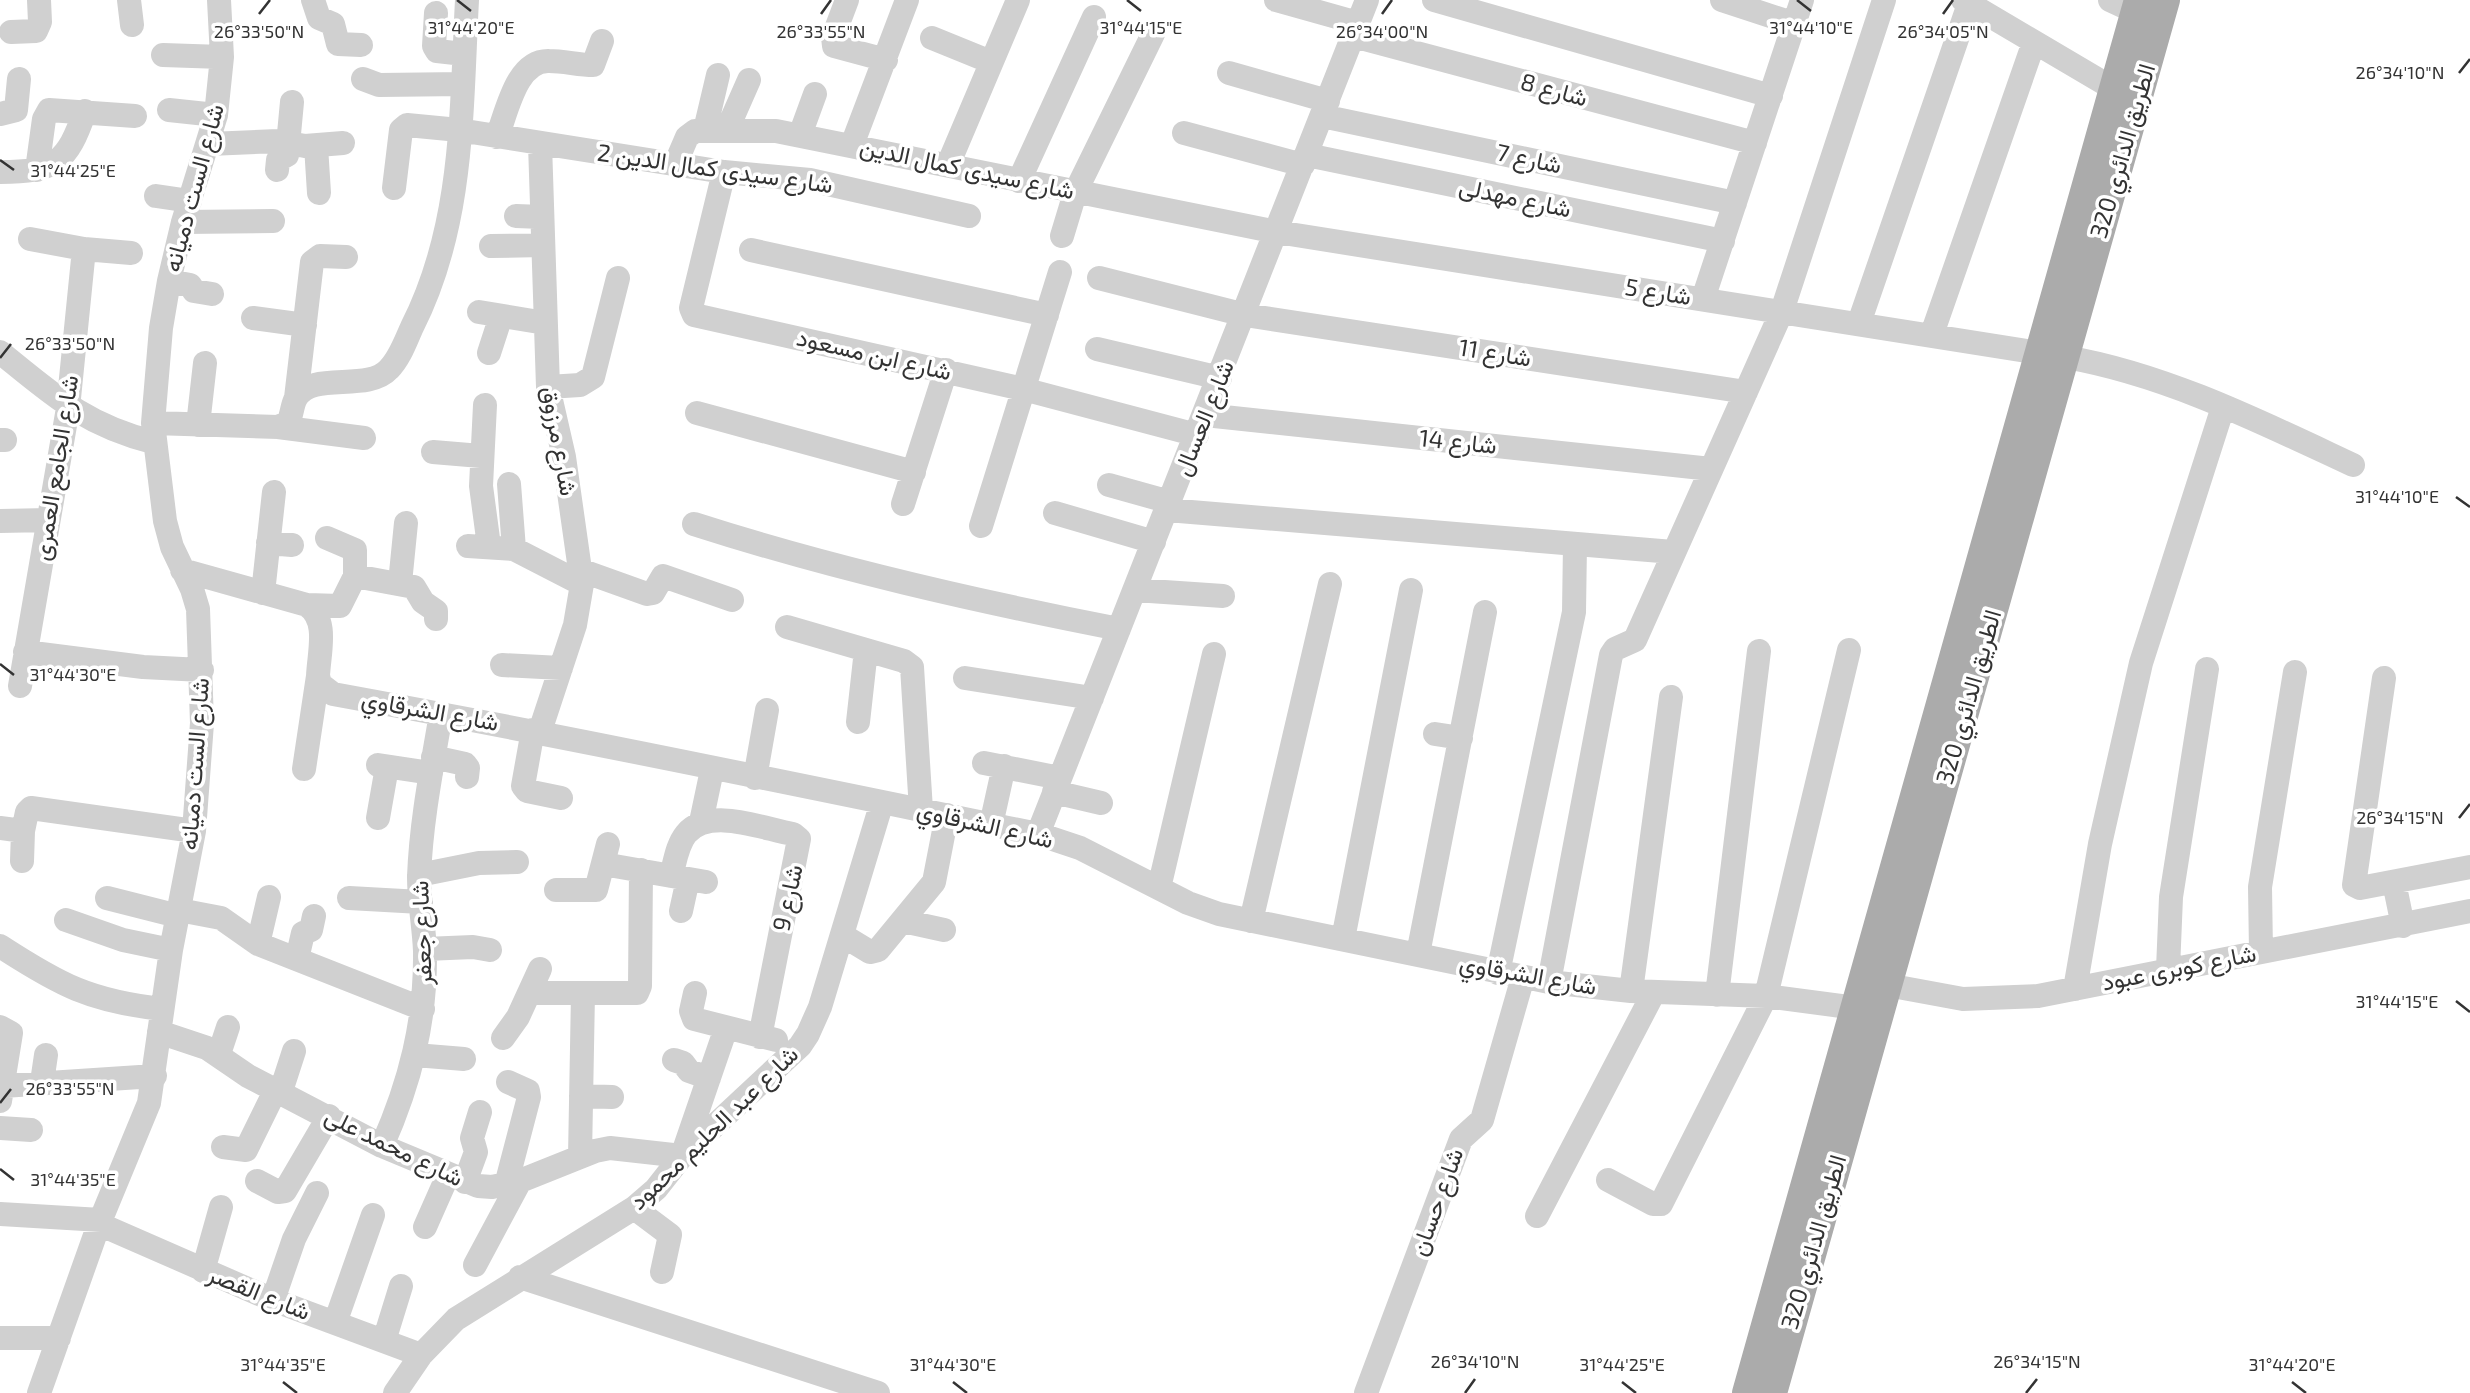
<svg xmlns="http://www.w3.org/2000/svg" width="2470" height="1393" font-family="'Exo 2',Vazirmatn,sans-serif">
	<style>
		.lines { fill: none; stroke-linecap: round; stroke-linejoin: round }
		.minor { stroke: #d0d0d0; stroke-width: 24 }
		.major { stroke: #ababab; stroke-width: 30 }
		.ticks { fill: none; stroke: #333; stroke-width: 2.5 }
		.labels { text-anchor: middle; stroke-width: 7; stroke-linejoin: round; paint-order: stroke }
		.street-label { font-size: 24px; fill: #333; stroke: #fff }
		.ticks-label { font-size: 18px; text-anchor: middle; fill: #333; stroke: #fff; stroke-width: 7; stroke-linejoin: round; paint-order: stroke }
	</style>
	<rect width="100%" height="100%" fill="#fff"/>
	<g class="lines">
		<!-- minor -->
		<path class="minor" d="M129,0L132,25
			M313,0L319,18L333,24L338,44L361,45
			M847,0L833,37L834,46L886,60
			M1276,0L1358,23
			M1434,0L1771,96
			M1722,0L1795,24
			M1963,0L2114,89
			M2110,0L2136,12
			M436,13L434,46L437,51L464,54
			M11,32L36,31L40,22L39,0
			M1353,36L1755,143
			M932,38L991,62
			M163,55L222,57
			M1229,73L1328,101
			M363,79L379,85L463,84
			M169,110L216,115
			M0,114L16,110L19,79
			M1322,116L1735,203
			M705,130L718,75
			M727,130L749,80
			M1184,133L1303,165
			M800,135L815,94
			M497,137C507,112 516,60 549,61C564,61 579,65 593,65L602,41
			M209,144L278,141L305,146L343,143
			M852,145L907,0
			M316,146L319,193
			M1307,155L1723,241
			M675,165L687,137L695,131H776L1277,232L2039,353
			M948,165L1018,0
			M37,170L44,119L49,110L135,116
			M277,170L278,160L287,155L292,102
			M0,172C55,172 67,163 85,111
			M724,172L691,308L694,315L1023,389L1197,435
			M1019,181L1094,17
			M394,188L401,130L407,125L459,130L724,172L810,180L969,216
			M156,196L190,201
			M516,216L542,217
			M183,222L273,221
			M1062,236L1075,193L1153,34
			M30,239L84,249L131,253
			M491,246L543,245
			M751,250L1047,315
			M1099,278L1245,315L1746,392
			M169,281L190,285L194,291L212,294
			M1703,299L1802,0
			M479,312L545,323
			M253,318L305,325
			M1859,323L1969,4
			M1932,334L2034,42
			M1097,349L1220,378
			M0,352C53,395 85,425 153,442
			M489,353L501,316
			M2065,357C2165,374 2261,422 2353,465
			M548,387L580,385L593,377L618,278
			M296,398L312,262L320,256L346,257
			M485,405L481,486L489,546
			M697,413L914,472
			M1205,415L1711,469
			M153,423L278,427L288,423C292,415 292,405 296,398C312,370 367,393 389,369C400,358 406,340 412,327C464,225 461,111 467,0
			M198,425L205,363
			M278,427L364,438
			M0,440H5
			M433,452L481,456
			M509,484L514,549
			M1109,485L1170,502
			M903,504L946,370
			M1167,510L1673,552
			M1055,513L1154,542
			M0,521L48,520
			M694,524C834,569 975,601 1119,629
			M981,526L1060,272
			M327,538L355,550V576
			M268,543L292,545
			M468,546L514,549L582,584
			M182,570L307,605C329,620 319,652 318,676L320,684L333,694C569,737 803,786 1038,834L1080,848L1188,903L1219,914L1549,982L1631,991L1766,996L1856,1008
			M580,570L647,594L653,593L663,576L732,600
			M400,583L406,523
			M1135,590L1223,596
			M263,593L274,492
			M307,605L340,606L355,576L414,587L423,602L436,611V619
			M787,627L904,661L912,667L921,810
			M25,652L143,667L202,670
			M502,665L561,668
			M965,678L1092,698
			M2384,678L2354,885L2360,888L2470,867
			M20,686L68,408L84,249
			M858,722L866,650
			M533,730L523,786L527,791L561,798
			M540,731L575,625L582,584L564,457L548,387L540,144
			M1435,734L1461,738
			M433,757L465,764L468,768L467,777
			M984,763L1060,778
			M378,765L431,773
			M304,769L318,676
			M755,778L767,710
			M1054,792L1101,803
			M378,818L387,767
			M701,822L712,770
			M991,825L1004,766
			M0,828L23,831L27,812L31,808L194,831
			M1038,834L1367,0
			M22,861L23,831
			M603,864L706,882
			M419,875L479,863L517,862
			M671,876C675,862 677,845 686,834C709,806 763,829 793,834L799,839L760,1037
			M2394,882L2403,926
			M1159,888L1214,654
			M556,890H596L608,844
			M107,898L178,916
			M349,898L421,902
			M179,910L221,918L258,944L423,1009
			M681,911L688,879
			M66,920L123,940L171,950
			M903,921L944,930
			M1251,921L1330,584
			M842,935L870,952L878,950L934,882L947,815
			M1343,939L1411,590
			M258,944L269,897
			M0,946C60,985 90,1001 162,1009
			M425,949L473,947L490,950
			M2261,952L2260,887L2295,672
			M1418,954L1485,612
			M297,959L303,933L311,930L314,916
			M2168,969L2171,897L2207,669
			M1498,973L1574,612L1575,544
			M1549,982L1611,655L1615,649L1635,640L1782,311L1884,0
			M1887,985L1963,999L2038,996L2470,911
			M2075,989L2100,844L2141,663L2223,407
			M1631,991L1671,697
			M531,993H637L640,986L641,870
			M695,993L691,1011L694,1019L776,1040
			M1717,995L1759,651
			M0,1027L11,1033L0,1101
			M159,1032L207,1048L248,1076L382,1146L478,1186L492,1187L520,1181L595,1151L610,1148L682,1156L726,1028
			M503,1038L518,1017L540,969
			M219,1054L228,1027
			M415,1055L464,1059
			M674,1060L683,1063L689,1071L709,1078
			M42,1082L46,1055
			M3,1086L155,1076
			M281,1091L294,1051
			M581,1096L612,1097
			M0,1128L31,1130
			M382,1146C410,1083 426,1021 425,951C424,926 419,902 419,877C421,822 432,767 441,714
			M223,1147L246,1150L276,1089
			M580,1157L583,993
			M1608,1180L1653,1204H1661L1766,996L1849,650
			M257,1181L278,1192L285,1191L329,1116
			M465,1182L476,1152L472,1138L480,1112
			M506,1185L529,1097L528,1091L508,1082
			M634,1208L670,1235L662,1272
			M0,1214L101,1220
			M1537,1216L1654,992
			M99,1224L273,1300L421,1355
			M425,1227L448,1175
			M475,1265L520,1181
			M203,1271L221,1207
			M520,1277L878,1393
			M273,1300L294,1239L317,1193
			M335,1323L373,1215
			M0,1338H59
			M384,1341L401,1286
			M39,1393L99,1224L149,1103L171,950L194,831L202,723L198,609L192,589L172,547L165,521L153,423L161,328L169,281L183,222L216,115L222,57L219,0
			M395,1393L421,1355L456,1319L634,1208L656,1189L682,1156L800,1046L808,1034L820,1007L882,802
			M1366,1393L1461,1139L1482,1120L1523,977"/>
		<!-- major -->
		<path class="major" d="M1747,1393L2139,0
			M1772,1393L2165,0"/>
	</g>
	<!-- ticks -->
	<path class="ticks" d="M457,0L471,11M1127,0L1141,11M1797,0L1811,11M259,14L270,0M821,14L831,0M1382,14L1392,0M1943,14L1953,0M2459,73L2470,59M0,160L14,170M0,358L11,344M2456,497L2470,507M0,664L14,675M2459,818L2470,804M2456,1001L2470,1012M0,1103L11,1089M0,1169L14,1180M283,1382L297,1393M953,1382L967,1393M1622,1382L1636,1393M2292,1382L2306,1393M1465,1393L1475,1379M2026,1393L2037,1379"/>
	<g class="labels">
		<!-- street labels -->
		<g class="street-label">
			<text transform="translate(1554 90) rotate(15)" y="8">شارع 8</text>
			<text transform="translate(2123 151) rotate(-74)" y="8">الطريق الدائري 320</text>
			<text transform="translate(1529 159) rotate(12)" y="8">شارع 7</text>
			<text transform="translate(715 169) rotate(8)" y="8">شارع سيدى كمال الدين 2</text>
			<text transform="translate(967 169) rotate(12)" y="8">شارع سيدى كمال الدين</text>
			<text transform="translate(194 188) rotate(-75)" y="8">شارع الست دميانه</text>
			<text transform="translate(1515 198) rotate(12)" y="8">شارع مهدلى</text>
			<text transform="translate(1658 292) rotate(9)" y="8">شارع 5</text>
			<text transform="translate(1495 353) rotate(9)" y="8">شارع 11</text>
			<text transform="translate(874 355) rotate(13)" y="8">شارع ابن مسعود</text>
			<text transform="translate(1204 418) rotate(-68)" y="8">شارع العسال</text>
			<text transform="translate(559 441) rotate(80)" y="8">شارع مرزوق</text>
			<text transform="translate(1458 442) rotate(6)" y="8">شارع 14</text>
			<text transform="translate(56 468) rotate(-81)" y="8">شارع الجامع العمرى</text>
			<text transform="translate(1969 697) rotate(-74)" y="8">الطريق الدائري 320</text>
			<text transform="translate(430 711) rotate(10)" y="8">شارع الشرقاوي</text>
			<text transform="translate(195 764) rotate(-86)" y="8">شارع الست دميانه</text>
			<text transform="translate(985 825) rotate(13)" y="8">شارع الشرقاوي</text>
			<text transform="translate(788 898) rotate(-78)" y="8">شارع 9</text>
			<text transform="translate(422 933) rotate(-92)" y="8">شارع جعفر</text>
			<text transform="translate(2179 968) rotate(-11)" y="8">شارع كوبرى عبود</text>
			<text transform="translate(1528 975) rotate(10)" y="8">شارع الشرقاوي</text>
			<text transform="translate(714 1128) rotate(-44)" y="8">شارع عبد الحليم محمود</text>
			<text transform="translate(394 1147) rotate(26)" y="8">شارع محمد على</text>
			<text transform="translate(1437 1202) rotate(-70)" y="8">شارع حسان</text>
			<text transform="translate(1814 1242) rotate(-74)" y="8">الطريق الدائري 320</text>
			<text transform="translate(259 1293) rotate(22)" y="8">شارع القصر</text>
		</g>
	</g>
	<g class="ticks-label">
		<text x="471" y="34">31°44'20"E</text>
		<text x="1811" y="34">31°44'10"E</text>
		<text x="1141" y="34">31°44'15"E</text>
		<text x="259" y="38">26°33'50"N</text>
		<text x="821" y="38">26°33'55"N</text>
		<text x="1382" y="38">26°34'00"N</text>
		<text x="1943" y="38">26°34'05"N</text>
		<text x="2400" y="79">26°34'10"N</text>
		<text x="73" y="177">31°44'25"E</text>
		<text x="70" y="350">26°33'50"N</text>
		<text x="2397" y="503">31°44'10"E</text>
		<text x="73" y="681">31°44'30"E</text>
		<text x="2400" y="824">26°34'15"N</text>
		<text x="2397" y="1008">31°44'15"E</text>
		<text x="70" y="1095">26°33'55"N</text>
		<text x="73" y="1186">31°44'35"E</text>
		<text x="1475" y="1368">26°34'10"N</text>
		<text x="2037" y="1368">26°34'15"N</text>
		<text x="283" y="1371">31°44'35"E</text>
		<text x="953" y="1371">31°44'30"E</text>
		<text x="1622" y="1371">31°44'25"E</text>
		<text x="2292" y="1371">31°44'20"E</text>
	</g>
</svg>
